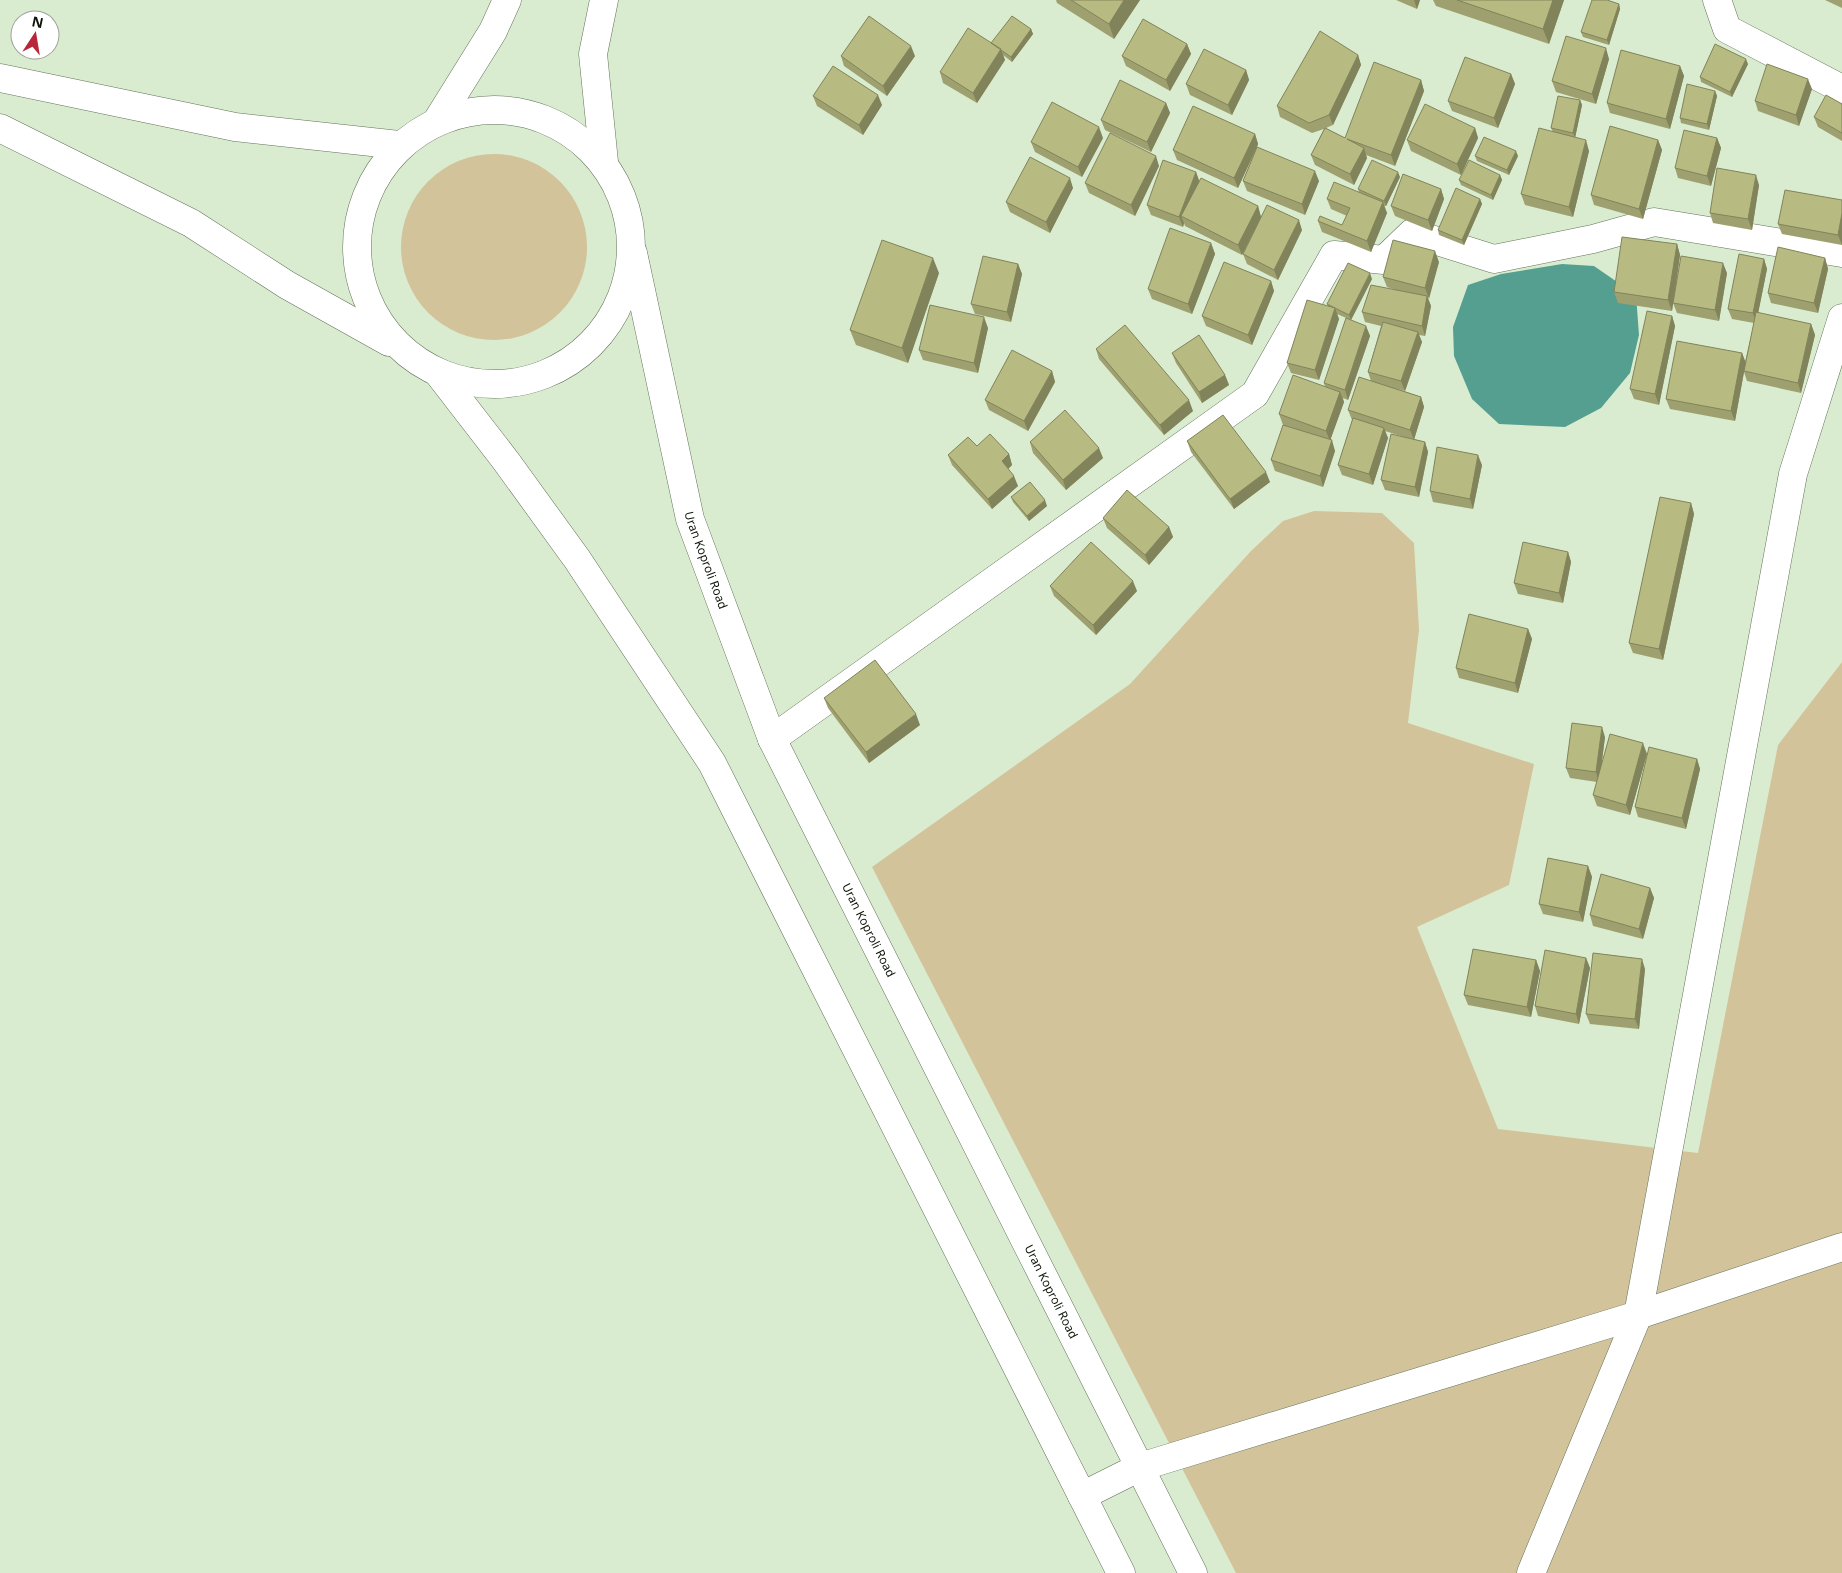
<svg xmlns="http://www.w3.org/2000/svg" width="1842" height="1573" font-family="'Noto Sans',sans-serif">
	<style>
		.green { fill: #d3c39b }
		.water { fill: #559f91 }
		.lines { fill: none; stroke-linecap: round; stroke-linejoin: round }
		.street-casing { stroke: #63735a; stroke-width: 29 }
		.secondary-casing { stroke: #63735a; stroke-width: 29 }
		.street { stroke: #fff; stroke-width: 28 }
		.secondary { stroke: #fff; stroke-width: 28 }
		.wall { fill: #9ea16f }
		.shaded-wall { fill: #81835a }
		.building { fill: #b8bb81; stroke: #81835a }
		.labels { text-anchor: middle; stroke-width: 4; stroke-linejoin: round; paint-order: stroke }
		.street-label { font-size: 12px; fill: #0e140a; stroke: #fff }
	</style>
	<rect width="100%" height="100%" fill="#daecd0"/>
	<!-- green -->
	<path class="green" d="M401 247a93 93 0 1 1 186 0a93 93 0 1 1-186 0Z
		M1314,511L1382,513L1414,543L1419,630L1408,723L1534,764L1509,885L1417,927L1498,1129L1698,1153L1778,745L1842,662V1573H1236L872,867L1130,684L1251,551L1283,521Z"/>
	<!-- water -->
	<path class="water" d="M1562,264L1594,266L1636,295L1639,335L1630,373L1601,408L1565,427L1499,424L1472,399L1454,356L1453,327L1468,285L1501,274Z"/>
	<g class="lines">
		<!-- street casing -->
		<g class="street-casing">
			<path id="street" d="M1717,0L1727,29L1842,89
				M772,739L1255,394L1334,255L1384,260L1412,233L1494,259L1593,239L1654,222L1842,253
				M1140,1467L1638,1315L1842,1247
				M1531,1573L1638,1315L1793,474L1842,318"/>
		</g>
		<!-- secondary casing -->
		<g class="secondary-casing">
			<g id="secondary">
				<path d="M0,78L235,127L399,145"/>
				<circle cx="494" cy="247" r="137"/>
				<path d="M437,121L493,31L507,0"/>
				<path d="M0,128L191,223L287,285L389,342"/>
				<path d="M604,162L593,54L604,0"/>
				<path id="s1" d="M633,253L690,519L772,739L1193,1573"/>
				<path d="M438,373L506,461L577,559L712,763L1121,1573"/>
				<path d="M1082,1496L1140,1467"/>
			</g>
		</g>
		<!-- street -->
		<use href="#street" class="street"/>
		<!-- secondary -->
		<use href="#secondary" class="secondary"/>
	</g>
	<!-- wall -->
	<path class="wall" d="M1056,0H1140L1114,39L1057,3Z
		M1396,0H1420L1417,9Z
		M1433,0H1564L1549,44L1436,6Z
		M1825,0H1842V8Z
		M1619,4L1620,9L1609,45L1583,37L1581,32Z
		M1031,29L1033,34L1012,62L1003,55L1005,60L977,103L943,83L940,72Z
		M1187,44L1191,54L1170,91L1126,66L1122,56Z
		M1358,55L1361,65L1333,125L1326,128L1345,138L1421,80L1424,91L1395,166L1366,155L1367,158L1354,185L1315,165L1311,155L1324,129L1312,133L1280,117L1277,106Z
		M841,56H915L887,96L844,66Z
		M1609,59L1596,104L1556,92L1552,81Z
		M1748,64L1732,97L1701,82L1700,77Z
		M1680,66L1684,76L1670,129L1610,113L1607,103Z
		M1246,70L1249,80L1232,115L1190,95L1186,84Z
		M1511,74L1515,84L1498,128L1452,111L1448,101Z
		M1812,89L1799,126L1758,111L1755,101Z
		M1715,91L1717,96L1709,130L1681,123L1680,118Z
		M813,96L882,105L863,135L817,106Z
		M1580,100L1582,105L1575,138L1589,151L1573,217L1525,205L1521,194L1553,132L1551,128Z
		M1166,103L1170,113L1151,152L1105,130L1101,120Z
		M1842,104V141L1818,127L1814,117Z
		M1475,128L1478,138L1461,175L1411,151L1407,140Z
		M1255,134L1258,144L1257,147L1319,181L1305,215L1247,191L1243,181L1254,154L1238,188L1177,160L1173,150Z
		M1103,138L1082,177L1035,152L1031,142Z
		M1717,138L1721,148L1711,186L1678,178L1675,168Z
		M1658,140L1662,150L1643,219L1594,205L1591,195Z
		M1475,156H1518L1509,175L1477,161Z
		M1159,166L1135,216L1089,193L1085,183Z
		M1196,172L1199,181L1258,206L1261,217L1302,230L1278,280L1247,264L1243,254L1261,217L1242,255L1185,226L1184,223L1183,227L1151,215L1147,205Z
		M1500,175L1502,180L1493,200L1461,185L1459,180Z
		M1400,177L1386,206H1384L1387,213L1371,252L1322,232L1318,221L1342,225L1347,216L1331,209L1327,199L1359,192L1358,189Z
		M1759,185L1752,230L1713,223L1710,213Z
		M1073,188L1050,233L1010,212L1006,202Z
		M1441,189L1444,199L1432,231L1395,216L1391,206Z
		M1480,199L1482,204L1464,245L1439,235L1438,230Z
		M1842,200V245L1782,234L1778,224Z
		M1211,243L1215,254L1192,314L1152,299L1148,289Z
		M1677,244L1680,255L1674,300L1727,273L1719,321L1677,313L1673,303L1672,311L1618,303L1614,292Z
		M1825,258L1828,269L1818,313L1771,303L1768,293Z
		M1764,259L1767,269L1758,313L1811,324L1815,335L1801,393L1747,381L1744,372L1735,421L1670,409L1666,399L1742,353L1745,362L1754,323L1732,319L1728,309Z
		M1439,262L1428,298L1431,306L1425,336L1419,335L1422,342L1405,391L1395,388L1421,397L1424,407L1414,439L1425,442L1428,452L1419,497L1385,490L1381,480L1404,437L1385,431L1388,438L1373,485L1342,475L1338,465L1352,420L1348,410L1371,381L1368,372L1381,326L1365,322L1362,312L1396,290L1387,287L1383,277Z
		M1018,264L1022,274L1011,322L975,314L971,304Z
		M939,273L908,363L856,345L850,330Z
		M1372,279L1351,320L1337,314L1339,319L1319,380L1291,373L1287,363L1328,306L1327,304Z
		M1271,281L1274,291L1252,345L1206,326L1202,316Z
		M1672,316L1675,326L1659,405L1634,399L1630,389Z
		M1366,326L1370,336L1348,400L1343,398L1344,402L1330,440L1335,451L1323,487L1275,471L1271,460L1283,425L1279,414L1325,387L1324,383Z
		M988,328L978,373L923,360L919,350Z
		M1096,349L1193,411L1164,435L1099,359Z
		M1172,353L1225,375L1229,385L1202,403L1176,363Z
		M1052,371L1055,382L1028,431L989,410L985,400Z
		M1187,441L1270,482L1234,509L1191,452Z
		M1030,442L1103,458L1066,490L1033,453Z
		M977,446L1009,454L1012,465L1008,469L1018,486L992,509L952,465L948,455Z
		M1482,465L1473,509L1433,502L1430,491Z
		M1011,497L1047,506L1029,521L1013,502Z
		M1691,503L1694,514L1663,660L1633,653L1629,643Z
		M1103,518L1169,527L1173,537L1149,565L1107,528Z
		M1568,552L1571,562L1563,603L1518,594L1514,583Z
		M1050,586L1137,591L1096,635L1054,596Z
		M1528,629L1532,639L1518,693L1459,678L1456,668Z
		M824,698L920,725L869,763L828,708Z
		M1605,737L1602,762L1647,754L1630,815L1597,806L1593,795L1597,782L1570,778L1566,768Z
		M1697,759L1700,769L1686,829L1638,817L1635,807Z
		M1588,866L1592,877L1583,922L1543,914L1539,904Z
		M1650,888L1654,898L1643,939L1593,926L1590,915Z
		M1586,958L1590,968L1579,1024L1538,1016L1535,1006Z
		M1536,960L1540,971L1531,1017L1468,1005L1464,995Z
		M1645,969L1639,1029L1590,1024L1586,1014Z"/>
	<!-- shaded-wall -->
	<path class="shaded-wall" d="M1124,0H1140L1114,39L1109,24Z
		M1414,0H1420L1417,9Z
		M1553,0H1564L1549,44L1543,29Z
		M1619,4L1620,9L1609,45L1607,40Z
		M1031,29L1033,34L1012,62L1011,57Z
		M1187,44L1191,54L1170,91L1166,80Z
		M911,46L915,56L887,96L883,86Z
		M1606,48L1609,59L1596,104L1592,94Z
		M1001,49L1005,60L977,103L973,93Z
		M1358,55L1361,65L1333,125L1329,115Z
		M1746,59L1748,64L1732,97L1730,92Z
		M1680,66L1684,76L1670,129L1666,119Z
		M1246,70L1249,80L1232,115L1228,105Z
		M1511,74L1515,84L1498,128L1494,118Z
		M1808,79L1812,89L1799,126L1796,115Z
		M1421,80L1424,91L1395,166L1391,155Z
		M1715,91L1717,96L1709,130L1707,124Z
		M878,95L882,105L863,135L859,125Z
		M1580,100L1582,105L1575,138L1573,133Z
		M1166,103L1170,113L1151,152L1147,142Z
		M1099,127L1103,138L1082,177L1078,167Z
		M1475,128L1478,138L1461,175L1457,164Z
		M1255,134L1258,144L1238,188L1234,178Z
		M1717,138L1721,148L1711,186L1707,176Z
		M1586,140L1589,151L1573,217L1569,207Z
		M1658,140L1662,150L1643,219L1639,209Z
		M1364,148L1367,158L1354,185L1350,174Z
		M1516,151L1518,156L1509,175L1507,170Z
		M1156,156L1159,166L1135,216L1131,205Z
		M1315,171L1319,181L1305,215L1302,204Z
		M1196,172L1200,183L1181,216L1184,223L1183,227L1179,217Z
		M1398,172L1400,177L1386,206L1384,201Z
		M1500,175L1502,180L1493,200L1491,195Z
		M1756,175L1759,185L1752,230L1748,219Z
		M1070,178L1073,188L1050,233L1046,222Z
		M1441,189L1444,199L1432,231L1428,220Z
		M1480,199L1482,204L1464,245L1462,240Z
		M1383,202L1387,213L1371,252L1367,241Z
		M1258,206L1261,217L1242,255L1238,245Z
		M1842,213V245L1838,235Z
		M1299,220L1302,230L1278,280L1274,270Z
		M1211,243L1215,254L1192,314L1188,304Z
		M1677,244L1680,255L1672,311L1668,300Z
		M1435,251L1439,262L1429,299L1425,288Z
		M933,258L939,273L908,363L902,348Z
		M1825,258L1828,269L1818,313L1814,303Z
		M1764,259L1767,269L1756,324L1753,313Z
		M1723,263L1727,273L1719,321L1715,310Z
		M1018,264L1022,274L1011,322L1007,312Z
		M1370,273L1372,279L1351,320L1349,315Z
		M1271,281L1274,291L1252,345L1248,335Z
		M1427,296L1431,306L1425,336L1422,326Z
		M1335,308L1339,319L1319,380L1315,370Z
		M1672,316L1675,326L1659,405L1655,394Z
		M984,317L988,328L978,373L974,363Z
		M1811,324L1815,335L1801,393L1798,383Z
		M1366,326L1370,336L1348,400L1345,390Z
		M1418,332L1422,342L1405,391L1401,381Z
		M1742,353L1746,363L1744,371V372L1735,421L1731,411Z
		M1052,371L1055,382L1028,431L1024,421Z
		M1225,375L1229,385L1202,403L1199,392Z
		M1340,392L1344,402L1330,441L1326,431Z
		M1421,397L1424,407L1414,440L1410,430Z
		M1189,400L1193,411L1164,435L1160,425Z
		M1384,428L1388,438L1373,485L1369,474Z
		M1332,440L1335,451L1323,487L1320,476Z
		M1425,442L1428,452L1419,497L1415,487Z
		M1099,448L1103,458L1066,490L1063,480Z
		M1009,454L1012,465L1006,471L1002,461Z
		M1478,455L1482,465L1473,509L1470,499Z
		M1266,472L1270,482L1234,509L1230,499Z
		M1014,476L1018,486L992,509L988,499Z
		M1045,500L1047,506L1029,521L1027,516Z
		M1691,503L1694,514L1663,660L1659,649Z
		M1169,527L1173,537L1149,565L1145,555Z
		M1568,552L1571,562L1563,603L1559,593Z
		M1133,581L1137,591L1096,635L1093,625Z
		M1528,629L1532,639L1518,693L1515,683Z
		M916,714L920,725L869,763L866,752Z
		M1602,727L1605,737L1599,783L1596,772Z
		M1643,743L1647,754L1630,815L1626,805Z
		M1697,759L1700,769L1686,829L1682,818Z
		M1588,866L1592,877L1583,922L1579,912Z
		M1650,888L1654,898L1643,939L1639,929Z
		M1586,958L1590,968L1579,1024L1576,1014Z
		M1642,959L1645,969L1639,1029L1635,1019Z
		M1536,960L1540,971L1531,1017L1527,1007Z"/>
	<!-- building -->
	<path class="building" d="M1071,0H1124L1109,24Z
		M1457,0H1553L1543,29Z
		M1592,0H1607L1619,4L1607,40L1581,32Z
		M869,16L911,46L883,86L841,56Z
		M1012,16L1031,29L1011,57L991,43Z
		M1143,19L1187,44L1166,80L1122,56Z
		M968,28L1001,49L973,93L940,72Z
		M1320,31L1358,55L1329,115L1309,123L1277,106Z
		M1566,36L1606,48L1592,94L1552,81Z
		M1715,44L1746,59L1730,92L1700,77Z
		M1204,49L1246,70L1228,105L1186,84Z
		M1621,50L1680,66L1666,119L1607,103Z
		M1465,57L1511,74L1494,118L1448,101Z
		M1374,62L1421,80L1391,155L1347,139L1364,148L1350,174L1311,155L1325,128L1345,138Z
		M1767,64L1808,79L1796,115L1755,101Z
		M833,66L878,95L859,125L813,96Z
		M1120,80L1166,103L1147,142L1101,120Z
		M1687,84L1715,91L1707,124L1680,118Z
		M1826,95L1842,104V133L1814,117Z
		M1558,96L1580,100L1573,133L1551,128Z
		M1052,102L1099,127L1078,167L1031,142Z
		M1425,104L1475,128L1457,164L1407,140Z
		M1193,106L1255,134L1234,178L1173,150Z
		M1610,126L1658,140L1639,209L1591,195Z
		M1539,128L1586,140L1569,207L1521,194Z
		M1684,130L1717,138L1707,176L1675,168Z
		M1110,133L1156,156L1131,205L1085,183Z
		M1484,137L1516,151L1507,170L1475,156Z
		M1257,147L1315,171L1302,204L1243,181Z
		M1030,157L1070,178L1046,222L1006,202Z
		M1163,160L1196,172L1179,217L1147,205Z
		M1372,160L1398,172L1384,201L1358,189Z
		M1469,160L1500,175L1491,195L1459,180Z
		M1717,168L1756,175L1748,219L1710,213Z
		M1403,174L1441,189L1428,220L1391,206Z
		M1201,178L1258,206L1238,245L1181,216Z
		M1334,182L1383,202L1367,241L1318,221L1320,216L1342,225L1350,208L1327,199Z
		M1456,188L1480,199L1462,240L1438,230Z
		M1785,190L1842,200V213L1838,235L1778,224Z
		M1267,205L1299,220L1274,270L1243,254Z
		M1170,228L1211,243L1188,304L1148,289Z
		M1622,237L1677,244L1668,300L1614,292Z
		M882,240L933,258L902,348L850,330Z
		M1393,240L1435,251L1425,288L1383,277Z
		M1778,247L1825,258L1814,303L1768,293Z
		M1739,254L1764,259L1753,313L1728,309Z
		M983,256L1018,264L1007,312L971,304Z
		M1681,256L1723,263L1715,310L1673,303Z
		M1224,262L1271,281L1248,335L1202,316Z
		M1348,263L1370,273L1349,315L1327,304Z
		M1371,285L1427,296L1422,326L1362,312Z
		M1307,300L1335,308L1315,370L1287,363Z
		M930,305L984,317L974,363L919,350Z
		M1647,311L1672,316L1655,394L1630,389Z
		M1756,312L1811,324L1798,383L1744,371Z
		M1346,318L1366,326L1345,390L1324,383Z
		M1383,322L1418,332L1401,381L1368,372Z
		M1125,325L1189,400L1160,425L1096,349Z
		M1199,335L1225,375L1199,392L1172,353Z
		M1677,341L1742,353L1731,411L1666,399Z
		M1012,350L1052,371L1024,421L985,400Z
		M1293,375L1340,392L1326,431L1279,414Z
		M1359,377L1421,397L1410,430L1348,410Z
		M1065,410L1099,448L1063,480L1030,442Z
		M1223,415L1266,472L1230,499L1187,441Z
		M1353,418L1384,428L1369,474L1338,465Z
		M1283,425L1332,440L1320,476L1271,460Z
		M990,434L1009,454L1002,461L1014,476L988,499L948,455L968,437L977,446Z
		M1391,434L1425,442L1415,487L1381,480Z
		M1437,447L1478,455L1470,499L1430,491Z
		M1030,482L1045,500L1027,516L1011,497Z
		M1127,490L1169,527L1145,555L1103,518Z
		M1660,497L1691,503L1659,649L1629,643Z
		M1091,542L1133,581L1093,625L1050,586Z
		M1523,542L1568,552L1559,593L1514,583Z
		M1469,614L1528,629L1515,683L1456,668Z
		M875,660L916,714L866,752L824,698Z
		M1572,723L1602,727L1596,772L1566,768Z
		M1610,734L1643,743L1626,805L1593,795Z
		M1649,747L1697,759L1682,818L1635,807Z
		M1548,858L1588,866L1579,912L1539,904Z
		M1601,874L1650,888L1639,929L1590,915Z
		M1473,949L1536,960L1527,1007L1464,995Z
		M1545,950L1586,958L1576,1014L1535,1006Z
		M1593,953L1642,959L1635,1019L1586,1014Z"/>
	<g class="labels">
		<!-- street labels -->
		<g class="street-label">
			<text dy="4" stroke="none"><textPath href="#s1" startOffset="316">Uran Koproli Road</textPath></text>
			<text dy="4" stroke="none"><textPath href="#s1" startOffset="721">Uran Koproli Road</textPath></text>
			<text dy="4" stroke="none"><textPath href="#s1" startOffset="1126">Uran Koproli Road</textPath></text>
		</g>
	</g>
	<!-- north arrow -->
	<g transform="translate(35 35) rotate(12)"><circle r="24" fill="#ffffff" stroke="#9fa19d"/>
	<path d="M0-4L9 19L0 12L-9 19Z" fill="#b82739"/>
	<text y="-8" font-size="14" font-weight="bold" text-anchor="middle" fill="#0e140a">N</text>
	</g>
</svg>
